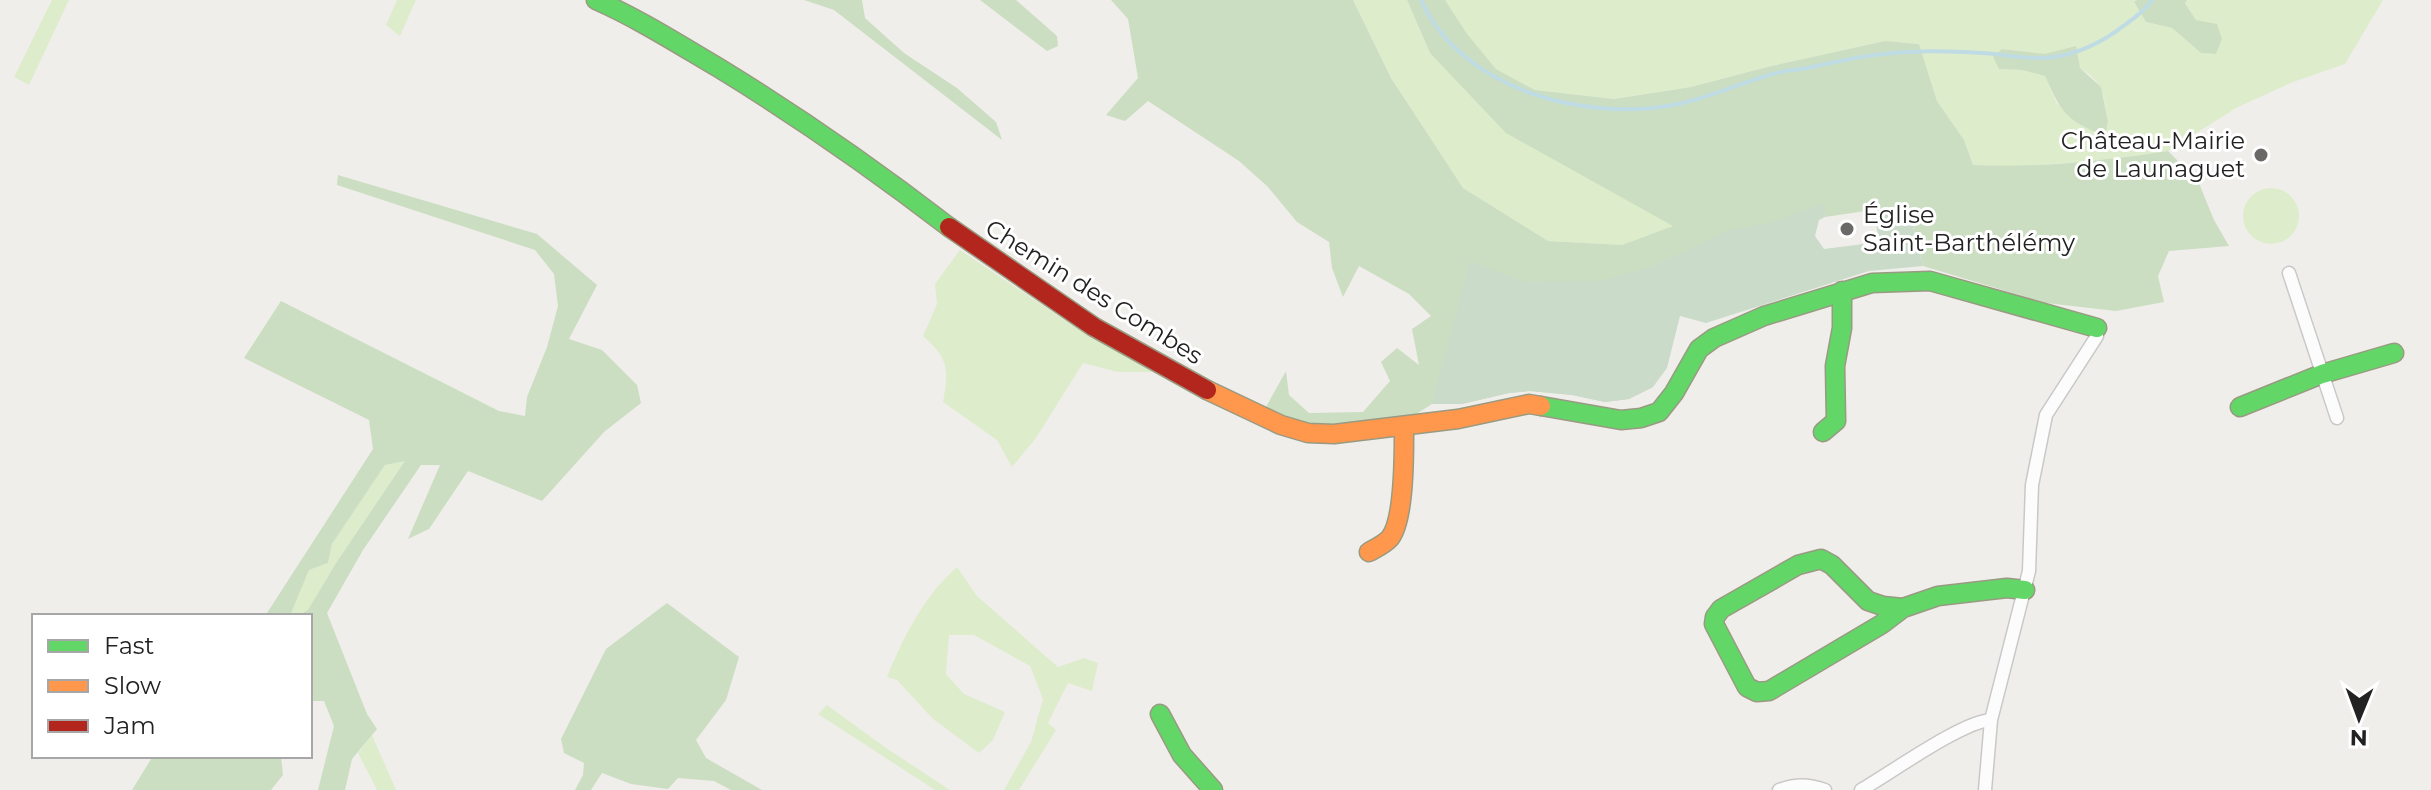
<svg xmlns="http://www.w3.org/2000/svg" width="2431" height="790" font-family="Montserrat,sans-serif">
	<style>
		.grass { fill: #ddeccb; fill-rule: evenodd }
		.forest { fill: #cbdec1; fill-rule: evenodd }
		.cemetery { fill: #cadbca }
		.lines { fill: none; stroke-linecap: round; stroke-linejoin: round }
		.stream { stroke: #bfdbe3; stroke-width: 4 }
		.street-casing { stroke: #c9c8c7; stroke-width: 15 }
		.fast-casing { stroke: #999a82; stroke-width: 21 }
		.slow-casing { stroke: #999a82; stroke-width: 21 }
		.jam-casing { stroke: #999a82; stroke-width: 21 }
		.street { stroke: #fdfcfc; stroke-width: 12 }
		.fast { stroke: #63d668; stroke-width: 18 }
		.slow { stroke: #ff974d; stroke-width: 18 }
		.jam { stroke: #b3261e; stroke-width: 18 }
		.poi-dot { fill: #6a6968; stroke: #fff; stroke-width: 3 }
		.labels { text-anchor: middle; stroke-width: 6; stroke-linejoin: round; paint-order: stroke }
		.poi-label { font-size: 24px; fill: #222; stroke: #fff; text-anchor: end }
		.street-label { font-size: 24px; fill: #222; stroke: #fff }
	</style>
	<rect width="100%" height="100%" fill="#f0eeeb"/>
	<!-- grass -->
	<path class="grass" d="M52,0H69L29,85L14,77Z
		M397,0H416L400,36L386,25Z
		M1353,0H1407L1430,53L1596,182L1674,226L1622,245L1548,241L1463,188L1391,78Z
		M1445,0H2137L2134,3L2146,22L2172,28L2201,53L2216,54L2222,39L2196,20L2185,2L2187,0H2383L2345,64L2293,82L2236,108L2168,151L2106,160L2013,167L1973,165L1964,140L1937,101L1919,44L1885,41L1767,67L1691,87L1614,99L1535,90L1496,69L1466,34ZM2002,49C2031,52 2088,59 2101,89C2105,98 2106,111 2108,121L2057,104L2045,76L2022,70L1999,69Z
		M2243 216a28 28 0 1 1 56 0a28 28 0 1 1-56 0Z
		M960,250L1072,325L1153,372H1118L1083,363L1036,438L1012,467L997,440L943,402C949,369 949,359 923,336L937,304L935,284Z
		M406,460L336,563L308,611L299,615L290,613L309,570L328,563L332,544L385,465Z
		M957,567L977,596L1058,667L1084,658L1098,663L1092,691L1068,683L1048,723L1056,730L1019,790H1004L1031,742L1043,699L1030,666L974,635H949L946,674L964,694L1005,712L993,740L979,753L933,719L897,680L887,677C904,636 923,597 957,567Z
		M827,705L886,748L950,790H935L818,714Z
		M372,735L396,790H377L358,753Z"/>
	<!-- forest -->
	<path class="forest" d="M804,0H862L865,18L904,53L957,88L996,122L1002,140L834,10Z
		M980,0H1016L1057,36L1058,46L1047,51Z
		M1111,0H1353L1391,78L1463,188L1548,241L1622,245L1673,226L1506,133L1430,53L1407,0H1445L1467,34L1496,69L1535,90L1614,99L1691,87L1767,67L1885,41L1919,44L1937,101L1964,140L1973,165C2039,168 2103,161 2168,151L2198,181L2214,220L2229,246L2169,251L2158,276L2164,302L2116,311L2046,303L1923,266L1907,202L1899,203V206L1825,217V213L1651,267L1653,387L1629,399L1605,402L1572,395L1530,391L1509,393L1462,404H1432L1413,416L1354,426H1310L1266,407L1286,371L1289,395L1309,413L1363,412L1390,381L1381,362L1397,348L1419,365L1412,329L1431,316L1409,294L1359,266L1343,297L1332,268L1329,242L1297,222L1267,186L1239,161L1148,101L1125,121L1106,115L1138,78L1128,19Z
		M2137,0H2187L2185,3L2196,20L2217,24L2222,39L2216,54L2201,53L2172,28L2146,22L2134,2Z
		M2076,46L2080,68L2101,87L2108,121L2105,136C2066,120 2062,114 2045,76L2022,70L1999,69L1993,57L2002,49L2045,54Z
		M338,175L537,234L597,285L569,339L602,350L637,385L641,403L604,432L542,501L468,471L429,529L408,539L440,465H421L363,550L327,613L367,714L377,729L352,759L345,790H318L334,726L324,701H310V616H242L267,613L373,449L369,420L244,358L281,301L499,411L525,416L527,397L547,347L558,306L554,274L535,250L337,185ZM405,461L336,563L308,610L299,615L291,613L309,570L328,563L332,544L385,465Z
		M667,603L739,657L726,700L696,740L706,758L762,790H731L714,781L678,778L668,789L631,784L602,773L591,790H575L583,775L584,763L564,753L561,739L606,649Z
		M153,756H281L283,775L271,790H132Z"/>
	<!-- cemetery -->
	<path class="cemetery" d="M1824,203L1825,217L1819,220L1815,236L1824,249L1879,242L1874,210L1899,206L1903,224L1912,223L1923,266L1869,271L1706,323L1680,316L1667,368L1653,387L1629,399L1605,402L1572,395L1530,391L1509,393L1462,404H1432L1470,261L1525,282L1602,281L1651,267L1730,230L1771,223Z"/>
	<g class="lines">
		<!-- stream -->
		<path class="stream" d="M1421,0C1462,91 1588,123 1678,104C1712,97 1744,81 1777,73C1787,70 1797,70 1807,68C1833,63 1858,56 1885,54C1916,50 1950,51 1982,53C2000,54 2018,58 2036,58C2069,59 2101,44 2126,24C2136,17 2145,10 2152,0"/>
		<!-- street casing -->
		<g class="street-casing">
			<path id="street" d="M2289,273L2337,418
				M1779,790C1796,784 1808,784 1825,790
				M1861,790C1889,774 1963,721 1991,720
				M1985,790L1991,720L2029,571L2032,485L2046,415L2097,336V328"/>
		</g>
		<!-- fast casing -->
		<g class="fast-casing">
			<path id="fast" d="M596,0C639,19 678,44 719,68C799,117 875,170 949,227
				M1541,406L1621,420L1641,418L1659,412L1674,393L1699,349L1714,338L1764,316L1872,283L1930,281L2097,328
				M2240,407L2322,374L2394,353
				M1823,432L1836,421L1835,366L1842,328V291
				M1903,608L1882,624L1769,691L1757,692L1747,687L1714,624L1715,617L1721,609L1798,565L1821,559L1832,565L1868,601L1883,606L1903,608L1938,596L2007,588L2025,590
				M1160,714L1182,755L1213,790"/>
		</g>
		<!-- slow casing -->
		<g class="slow-casing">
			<path id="slow" d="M1207,390L1281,425L1308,433L1334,434L1458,419L1529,404L1541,406
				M1369,552C1376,548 1385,544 1390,538C1405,519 1404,451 1404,426"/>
		</g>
		<!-- jam casing -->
		<g class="jam-casing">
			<path id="jam" d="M949,227L1094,327L1207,390"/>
		</g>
		<!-- street -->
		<use href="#street" class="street"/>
		<!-- fast -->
		<use href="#fast" class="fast"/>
		<!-- slow -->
		<use href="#slow" class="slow"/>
		<!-- jam -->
		<use href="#jam" class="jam"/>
	</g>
	<!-- markers -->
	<g class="poi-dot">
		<circle cx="2261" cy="155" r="8"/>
		<circle cx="1847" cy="229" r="8"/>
	</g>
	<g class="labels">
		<!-- poi labels -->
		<g class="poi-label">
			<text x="2245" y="149">Château-Mairie<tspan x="2245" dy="28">de Launaguet</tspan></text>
			<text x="1863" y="223" text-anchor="start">Église<tspan x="1863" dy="28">Saint-Barthélémy</tspan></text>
		</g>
		<!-- street labels -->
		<g class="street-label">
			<text transform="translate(1094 292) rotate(32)" y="8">Chemin des Combes</text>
		</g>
	</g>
	<!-- legend -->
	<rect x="32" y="614" width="280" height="144" fill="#ffffff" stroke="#a7a7a7" stroke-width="2"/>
	<rect x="48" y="640" width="40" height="12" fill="#63d668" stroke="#a7a7a7" stroke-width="2"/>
	<text x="104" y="654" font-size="24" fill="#222222">Fast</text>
	<rect x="48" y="680" width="40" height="12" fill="#ff974d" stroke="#a7a7a7" stroke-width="2"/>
	<text x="104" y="694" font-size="24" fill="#222222">Slow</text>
	<rect x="48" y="720" width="40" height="12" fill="#b3261e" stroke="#a7a7a7" stroke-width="2"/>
	<text x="104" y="734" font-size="24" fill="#222222">Jam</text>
	<!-- north arrow -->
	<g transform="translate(2359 718) rotate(181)" stroke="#ffffff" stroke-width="6" paint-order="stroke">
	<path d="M0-6L14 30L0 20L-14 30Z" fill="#222222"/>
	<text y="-12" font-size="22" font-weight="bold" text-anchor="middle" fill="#222222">N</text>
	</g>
</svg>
